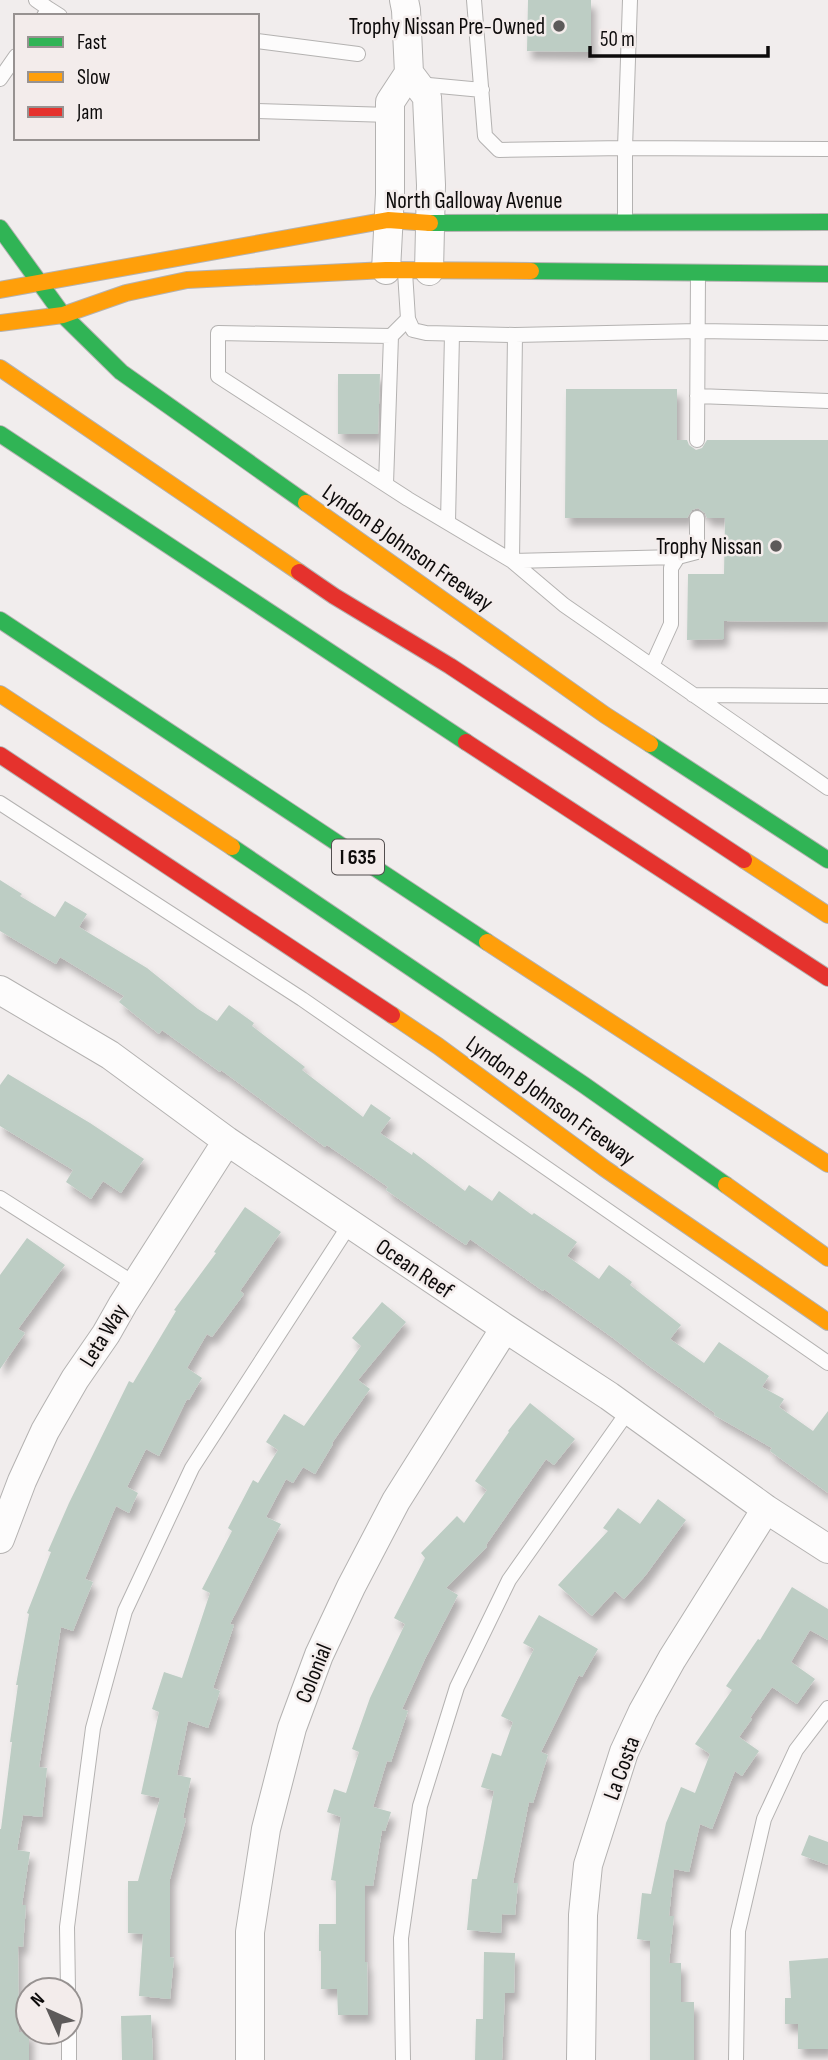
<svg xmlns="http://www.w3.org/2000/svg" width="828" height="2060" font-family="'Sofia Sans Condensed',sans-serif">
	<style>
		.building { fill: #bdcdc4; filter: url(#shadow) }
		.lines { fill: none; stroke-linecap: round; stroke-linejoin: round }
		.lane-casing { stroke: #b4b2b1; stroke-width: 16 }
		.street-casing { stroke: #b4b2b1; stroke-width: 30 }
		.fast-casing { stroke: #b4b2b1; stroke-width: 18 }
		.slow-casing { stroke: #b4b2b1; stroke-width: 18 }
		.jam-casing { stroke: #b4b2b1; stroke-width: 18 }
		.lane { stroke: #fdfcfc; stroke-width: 14 }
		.street { stroke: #fdfcfc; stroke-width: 28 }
		.fast { stroke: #30b455; stroke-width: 16 }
		.slow { stroke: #ff9f0a; stroke-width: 16 }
		.jam { stroke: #e5322d; stroke-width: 16 }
		.poi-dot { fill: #5d5a5a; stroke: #f3eceb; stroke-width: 2.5 }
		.labels { text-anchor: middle; stroke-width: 5; stroke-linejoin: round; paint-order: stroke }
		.shield { fill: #f3eceb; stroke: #524e4e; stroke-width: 2 }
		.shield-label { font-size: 21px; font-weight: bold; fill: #0d0b0b }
		.poi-label { font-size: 23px; fill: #0d0b0b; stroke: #f3eceb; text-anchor: end }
		.street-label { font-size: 23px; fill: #0d0b0b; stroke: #f3eceb }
	</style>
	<defs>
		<filter id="shadow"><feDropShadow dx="4.5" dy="8" stdDeviation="3.5" flood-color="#0004"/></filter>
	</defs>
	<rect width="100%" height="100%" fill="#f1eded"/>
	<!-- building -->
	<path class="building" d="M528,0H591V52L527,51Z
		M338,374H380L378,434H338Z
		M566,389H677V440H687L689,445L696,450L702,448L707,440H828V622L724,621V639L687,640L688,574H724L725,518H707L705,513L698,508L692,510L687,518H565Z
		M0,880L22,894L20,896L55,917L65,901L87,914L79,927L147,968L198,1009L217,1021L229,1005L254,1023L252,1026L305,1067L302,1070L363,1117L371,1104L391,1118L380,1133L412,1155L413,1152L465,1191L469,1185L492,1201L499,1191L532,1215L534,1213L577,1242L567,1256L599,1279L609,1265L632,1282L630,1285L681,1325L670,1339L704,1363L719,1342L769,1376L762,1387L784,1399L779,1407L813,1431L828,1411V1493L770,1451L772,1448L714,1415L715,1413L649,1366L613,1338L544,1289L543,1291L470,1239L466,1245L429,1220L386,1190L388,1187L327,1145L325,1147L221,1070L220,1072L162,1030L159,1034L119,1002L124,996L60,957L56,964L0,931Z
		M8,1074L90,1123L144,1159L121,1193L103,1181L91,1199L66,1182L73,1170L0,1126V1085Z
		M245,1207L281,1232L240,1291L244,1294L212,1337L207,1334L187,1368L202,1378L189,1400L187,1399L159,1456L146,1449L127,1487L138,1493L129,1513L116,1506L85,1579L93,1582L73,1631L61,1627L39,1767L47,1768L42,1817L23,1815L17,1850L30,1852L22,1905H26L23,1947L18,1946L19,2032H29V2060H0V1829H1L12,1742H10L18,1685H16L29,1614L27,1613L51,1552L48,1551L69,1503L129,1381L133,1383L176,1311L174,1310L216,1253L214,1252Z
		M27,1238L65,1265L18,1329L25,1333L0,1369V1275Z
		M382,1302L406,1322L358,1380L370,1389L332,1443L333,1444L315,1474L303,1467L293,1483L286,1479L266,1517L281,1524L230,1624L234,1625L213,1688L220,1691L208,1728L188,1721L177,1775L191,1778L183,1818L186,1819L170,1879V1957L174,1958L170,1999L139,1996L143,1934L128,1933V1881H138L160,1798L141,1794L159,1712L152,1709L164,1672L182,1678L210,1593L202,1589L232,1531L228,1528L253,1480L258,1483L278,1450L266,1442L284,1414L304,1426L361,1346L352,1338Z
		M530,1403L575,1439L554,1465L546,1459L486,1545L487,1547L446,1588L458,1595L425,1659L402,1709L408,1711L391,1762L387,1761L373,1807L391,1812L385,1831L382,1830L373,1886L365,1885V1962H367L368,2015H338L337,1989H321V1951H319V1924H336V1881L331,1880L341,1817L327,1812L334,1789L346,1793L359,1752L352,1749L370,1698L405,1624L394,1618L425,1558L421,1553L457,1516L464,1523L487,1490L475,1481L509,1432L508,1431Z
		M658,1499L686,1520L645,1576L624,1599L615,1591L592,1616L558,1585L608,1531L603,1528L618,1508L640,1524Z
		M792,1587L828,1609V1640L810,1630L791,1662L815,1679L797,1704L772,1687L750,1718L752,1719L739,1737L759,1751L742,1776L735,1771L712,1829L700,1824L689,1872L674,1869L669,1916H674L669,1963H681V2002H694V2060H650V1941L637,1939L642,1893L651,1894L666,1823L681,1787L695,1793L710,1754L695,1744L732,1690L726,1686L758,1639L760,1640Z
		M539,1615L598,1649L582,1677L579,1675L541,1752L548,1755L533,1803L529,1802L513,1883H518L515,1915L502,1914L501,1933L467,1930L472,1879H477L494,1791L481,1787L492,1753L501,1756L513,1722L501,1716L534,1649L523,1643Z
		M809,1835L828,1842V1865L801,1855Z
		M484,1952L515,1953L514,1993H505L502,2060H475L476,2019H483Z
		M828,1958V2049H798V2024H785V1998H791L789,1961Z
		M151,2015L153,2060H122L121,2016Z"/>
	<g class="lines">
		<!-- lane casing -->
		<g class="lane-casing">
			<path id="lane" d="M36,0L49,9
				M474,0L485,136L499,150L625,148V221
				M630,0L625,148L828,149
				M44,16L49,9L60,16
				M257,41L358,54
				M0,79L16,56
				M418,84L482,90
				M257,111L390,115
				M405,272L408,319L413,330L426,333L515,335L512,561L564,605L828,788
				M408,319L391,336L218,333V376L408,499L512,561L678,557
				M515,335L698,331L828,333
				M697,396L828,401
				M697,440L698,274
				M386,484L391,336
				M448,522L452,334
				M652,666L671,624V568L678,557L697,552V518
				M693,695L828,696
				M0,803L302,999L828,1363
				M0,1198L135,1284
				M68,1990L67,1927L93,1728L125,1611L192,1468L350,1224
				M69,2032V2060
				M403,2060L401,1938L420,1806L457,1687L509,1580L629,1410
				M736,2060L738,1931L764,1819L796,1750L828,1708"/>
		</g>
		<!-- street casing -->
		<g class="street-casing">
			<path id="street" d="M404,0L406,10L409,73L427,97L431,185L429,271
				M386,270L390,194V102L409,73
				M0,990L110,1055L227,1141L505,1328L609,1396L766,1509L828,1549
				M0,1539L22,1481L45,1431L75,1379L106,1334L123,1304L227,1141
				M250,2060V1932L266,1829L292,1728L319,1655L351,1587L396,1501L505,1328
				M581,2060L583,1915L588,1865L624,1752L643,1711L672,1659L766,1509"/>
		</g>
		<!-- fast casing -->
		<g class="fast-casing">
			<path id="fast" d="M430,223L828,222
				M0,228L63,315L121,372L306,503
				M531,271L828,274
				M0,434L466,742
				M0,620L487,942
				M650,744L828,860
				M232,847L584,1085L726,1185"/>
		</g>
		<!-- slow casing -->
		<g class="slow-casing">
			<path id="slow" d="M0,290L388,220L430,223
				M0,323L63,315L126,293L187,280L386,270L531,271
				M0,368L299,572
				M306,503L605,715L650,744
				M0,694L232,847
				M744,860L828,915
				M487,942L828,1164
				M392,1015L438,1046L604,1168L828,1322
				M726,1185L828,1258"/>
		</g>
		<!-- jam casing -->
		<g class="jam-casing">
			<path id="jam" d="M299,572L334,596L450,666L744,860
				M466,742L828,978
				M0,755L392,1015"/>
		</g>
		<!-- lane -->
		<use href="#lane" class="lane"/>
		<!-- street -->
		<use href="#street" class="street"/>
		<!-- fast -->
		<use href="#fast" class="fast"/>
		<!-- slow -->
		<use href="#slow" class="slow"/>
		<!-- jam -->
		<use href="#jam" class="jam"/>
	</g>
	<!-- markers -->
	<g class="poi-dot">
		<circle cx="559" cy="26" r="7"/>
		<circle cx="776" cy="546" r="7"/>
	</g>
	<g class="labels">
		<!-- shield labels -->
		<rect class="shield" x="332" y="839.5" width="52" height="35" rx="5"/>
		<g class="shield-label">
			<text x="358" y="864">I 635</text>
		</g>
		<!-- poi labels -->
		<g class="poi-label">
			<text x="545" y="34">Trophy Nissan Pre-Owned</text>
			<text x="762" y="554">Trophy Nissan</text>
		</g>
		<!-- street labels -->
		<g class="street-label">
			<text x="474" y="208">North Galloway Avenue</text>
			<text transform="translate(408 547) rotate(35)" y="8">Lyndon B Johnson Freeway</text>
			<text transform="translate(551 1100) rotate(36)" y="8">Lyndon B Johnson Freeway</text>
			<text transform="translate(415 1268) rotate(34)" y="8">Ocean Reef</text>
			<text transform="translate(103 1335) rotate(-58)" y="8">Leta Way</text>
			<text transform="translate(313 1673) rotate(-68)" y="8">Colonial</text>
			<text transform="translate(621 1768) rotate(-70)" y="8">La Costa</text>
		</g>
	</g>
	<!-- legend -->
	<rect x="14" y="14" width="245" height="126" fill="#f3eceb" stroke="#979291" stroke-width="2"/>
	<rect x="28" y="37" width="35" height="10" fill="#30b455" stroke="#979291" stroke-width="2"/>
	<text x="77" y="49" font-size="21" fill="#0d0b0b">Fast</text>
	<rect x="28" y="72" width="35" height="10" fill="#ff9f0a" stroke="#979291" stroke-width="2"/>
	<text x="77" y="84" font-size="21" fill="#0d0b0b">Slow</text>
	<rect x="28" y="107" width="35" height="10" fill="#e5322d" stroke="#979291" stroke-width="2"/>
	<text x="77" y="119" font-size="21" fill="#0d0b0b">Jam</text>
	<!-- north arrow -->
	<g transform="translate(49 2011) rotate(315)"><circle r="33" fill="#f3eceb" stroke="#979291" stroke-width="2"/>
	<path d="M0-5L12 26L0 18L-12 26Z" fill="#5d5a5a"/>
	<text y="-10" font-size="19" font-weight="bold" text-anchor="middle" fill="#0d0b0b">N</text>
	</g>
	<!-- scale -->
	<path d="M590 46v10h178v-10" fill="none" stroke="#0d0b0b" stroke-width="3.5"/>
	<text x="600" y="46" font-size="21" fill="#0d0b0b" stroke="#f3eceb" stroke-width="5" paint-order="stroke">50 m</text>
</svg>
